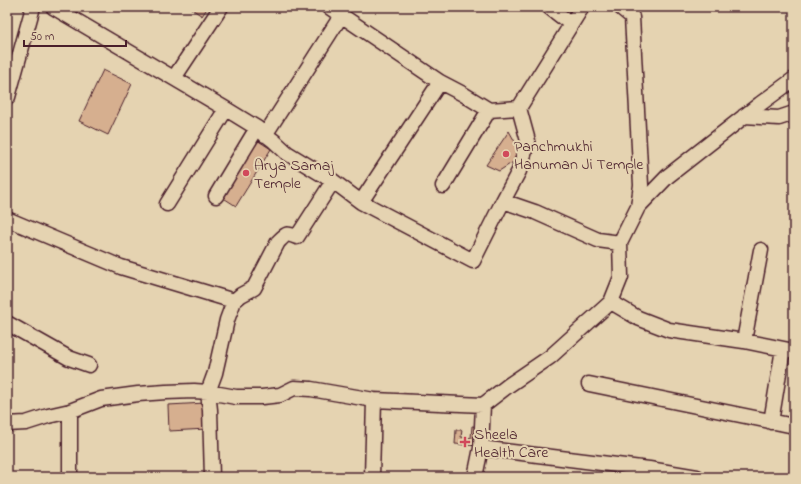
<svg xmlns="http://www.w3.org/2000/svg" width="801" height="484" font-family="'Indie Flower',sans-serif">
	<style>
		.building { fill: #d6af8f; stroke: #4a1f2b }
		.lines { fill: none; stroke-linecap: round; stroke-linejoin: round }
		.street-casing { stroke: #4a1f2b; stroke-width: 17 }
		.street { stroke: #e5d3b1; stroke-width: 14 }
		.poi-dot { fill: #d1495b; stroke: #e5d3b1; stroke-width: 1.5 }
		.labels { text-anchor: middle; stroke-width: 4; stroke-linejoin: round; paint-order: stroke }
		.poi-label { font-size: 16px; fill: #4a1f2b; stroke: #e5d3b1; text-anchor: start }
	</style>
	<rect width="100%" height="100%" fill="#e5d3b1"/>
	<filter id="ink" filterUnits="userSpaceOnUse"><feTurbulence type="fractalNoise" baseFrequency=".025" numOctaves="2"/><feDisplacementMap in="SourceGraphic" scale="8" xChannelSelector="R" yChannelSelector="G"/><feConvolveMatrix kernelMatrix="1 2 1 2 8 2 1 2 1" color-interpolation-filters="sRGB"/></filter>
	<g filter="url(#ink)">
		<!-- building -->
		<path class="building" d="M189,7H208L202,16Z
			M103,70L132,84L108,135L79,121Z
			M509,131L519,149L518,159L499,171L486,165Z
			M257,140L271,149L236,206L222,197Z
			M206,403L207,429L169,431L168,405Z
			M472,426L480,427L479,446L455,444L456,430H462L461,437L471,438Z"/>
		<g class="lines">
			<!-- street casing -->
			<g class="street-casing">
				<path id="street" d="M53,7L226,109L257,128L274,141L287,153L333,181L361,202L473,261L503,201L519,171L528,141L519,108L582,7
					M329,7L440,82L463,94L489,110L519,108
					M549,7L571,24
					M174,78L221,7
					M7,97H8L33,7
					M744,116L779,118L794,113
					M265,135L341,16
					M443,186L489,110
					M216,196L257,128
					M503,201L535,212L598,240L620,243
					M361,202L440,82
					M167,204L226,109
					M638,207L668,176L760,104L794,79
					M7,219L121,267L234,301
					M611,302L638,318L669,330L744,341L794,351
					M7,323L69,358L89,365
					M744,341L761,250
					M589,384L794,426
					M771,422L783,349
					M7,424L26,423L48,416L70,411L101,399L138,394L166,392L194,391L208,392L236,397H262L280,395L294,388L311,389L374,400L483,405
					M481,448L649,469L697,477
					M70,477V411
					M212,477L210,410L208,392L215,373L227,320L234,301L241,295L254,288L278,242C287,233 286,233 297,237L333,181
					M372,477L374,400
					M475,477L481,448L483,405L509,385L550,357L611,302L621,277L620,243L638,207L641,185L632,17L620,7"/>
			</g>
			<!-- street -->
			<use href="#street" class="street"/>
		</g>
	</g>
	<!-- markers -->
	<g class="poi-dot">
		<circle cx="506" cy="154" r="4"/>
		<circle cx="246" cy="173" r="4"/>
		<path d="M463 436h4v4h4v4h-4v4h-4v-4h-4v-4h4z"/>
	</g>
	<g class="labels">
		<!-- poi labels -->
		<g class="poi-label">
			<text x="514" y="151">Panchmukhi<tspan x="514" dy="18">Hanuman Ji Temple</tspan></text>
			<text x="254" y="170">Arya Samaj<tspan x="254" dy="18">Temple</tspan></text>
			<text x="474" y="439">Sheela<tspan x="474" dy="18">Health Care</tspan></text>
		</g>
	</g>
	<!-- margin -->
	<rect width="801" height="484" fill="none" stroke="#e5d3b1" stroke-width="24"/>
	<rect x="12" y="12" width="777" height="460" fill="none" stroke="#4a1f2b" stroke-width="1.5" filter="url(#ink)"/>
	<!-- scale -->
	<path d="M24 40v6h102v-6" fill="none" stroke="#4a1f2b" stroke-width="2"/>
	<text x="30" y="40" font-size="12" fill="#4a1f2b" stroke="#e5d3b1" stroke-width="3" paint-order="stroke">50 m</text>
</svg>
